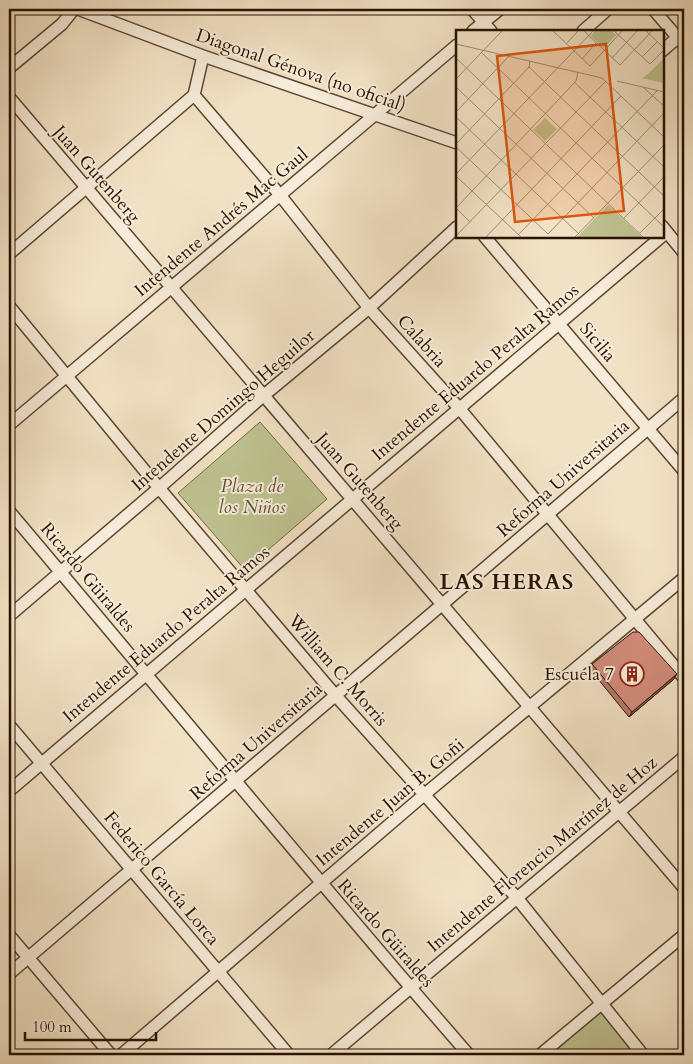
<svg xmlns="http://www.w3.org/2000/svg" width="693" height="1064" font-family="Cardo,serif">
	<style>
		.green { fill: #bfc291; stroke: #736a48 }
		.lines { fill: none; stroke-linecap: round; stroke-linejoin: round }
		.minor-casing { stroke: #5a4531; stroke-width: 14 }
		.minor { stroke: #f7ecd9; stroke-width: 11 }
		.wall { fill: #b5786b; stroke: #271100 }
		.shaded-wall { fill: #946257; stroke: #271100 }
		.building { fill: #d38c7c; stroke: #271100 }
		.labels { text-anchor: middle; stroke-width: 4; stroke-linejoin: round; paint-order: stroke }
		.street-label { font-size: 18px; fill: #271100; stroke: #f7ecd9 }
		.park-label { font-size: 18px; font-style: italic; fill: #5c4f33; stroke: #f7ecd9 }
		.poi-label { font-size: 18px; fill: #271100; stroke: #f7ecd9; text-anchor: end }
		.district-label { font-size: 22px; font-weight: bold; letter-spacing: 1px; fill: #271100; stroke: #f7ecd9 }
		.inset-road { fill: none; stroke: #a18e76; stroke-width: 1 }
		.view { fill: #de550b; fill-opacity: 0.15; stroke: #de550b; stroke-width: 2.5 }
		.inset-edge { fill: none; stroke: #271100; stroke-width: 2.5 }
	</style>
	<rect width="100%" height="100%" fill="#f2e2c5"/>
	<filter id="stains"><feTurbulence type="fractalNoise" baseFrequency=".004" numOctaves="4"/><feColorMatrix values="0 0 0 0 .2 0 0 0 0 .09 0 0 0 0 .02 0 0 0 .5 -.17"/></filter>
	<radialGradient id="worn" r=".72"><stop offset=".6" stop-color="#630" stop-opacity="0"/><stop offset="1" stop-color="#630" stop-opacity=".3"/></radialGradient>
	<!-- green -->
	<path class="green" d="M260,422L327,499L245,570L178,493Z
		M599,1012L603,1013L639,1055H547Z"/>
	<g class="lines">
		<!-- minor casing -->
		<g class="minor-casing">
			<path id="minor" d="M78,9L203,56L457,143
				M472,9L491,31
				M653,9L684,45
				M473,31L500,9
				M583,31L608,9
				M662,51L684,32
				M9,68L62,24L74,9
				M194,95L280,195L369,308L459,408L684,678
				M9,97L684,888
				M662,226L684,253
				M484,236L684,471
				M9,254L194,95L203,56
				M9,306L159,488L336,696L517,898L643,1055
				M9,425L457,45
				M9,511C162,692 313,876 469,1055
				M9,616L159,488L263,396L369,308L457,227
				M9,725L289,1055
				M9,791L667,232
				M9,935L111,1055
				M9,974L684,398
				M121,1055L425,794L684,578
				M331,1055L684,757
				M540,1055L684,935"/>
		</g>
		<!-- minor -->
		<use href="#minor" class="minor"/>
	</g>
	<!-- wall -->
	<path class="wall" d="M592,664L674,679L629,717L589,668Z"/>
	<!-- shaded-wall -->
	<path class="shaded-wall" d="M677,674L674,679L629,717L632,712Z"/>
	<!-- building -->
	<path class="building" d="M633,632H639L677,674L632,712L592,664Z"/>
	<!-- icons -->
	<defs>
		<g id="building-ring" transform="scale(1.25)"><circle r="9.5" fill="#f7ecd9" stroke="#8f2418" stroke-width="1.5"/><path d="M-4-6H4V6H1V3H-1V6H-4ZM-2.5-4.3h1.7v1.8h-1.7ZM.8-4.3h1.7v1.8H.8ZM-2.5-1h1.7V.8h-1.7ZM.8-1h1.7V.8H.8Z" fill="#8f2418"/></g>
	</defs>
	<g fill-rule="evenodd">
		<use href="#building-ring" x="632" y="674"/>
	</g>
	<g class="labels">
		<!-- street labels -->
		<g class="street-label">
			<text transform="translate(301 70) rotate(19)" y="6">Diagonal Génova (no oficial)</text>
			<text transform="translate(97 174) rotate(49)" y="6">Juan Gutenberg</text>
			<text transform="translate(221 222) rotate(-40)" y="6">Intendente Andrés Mac Gaul</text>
			<text transform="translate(422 341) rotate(48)" y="6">Calabria</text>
			<text transform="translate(598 342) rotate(50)" y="6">Sicilia</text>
			<text transform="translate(475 372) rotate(-40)" y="6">Intendente Eduardo Peralta Ramos</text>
			<text transform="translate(223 410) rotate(-41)" y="6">Intendente Domingo Heguilor</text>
			<text transform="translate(563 478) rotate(-41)" y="6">Reforma Universitaria</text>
			<text transform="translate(360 481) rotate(49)" y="6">Juan Gutenberg</text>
			<text transform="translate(88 577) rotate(50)" y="6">Ricardo Güiraldes</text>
			<text transform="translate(166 634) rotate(-40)" y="6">Intendente Eduardo Peralta Ramos</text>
			<text transform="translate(338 670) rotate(49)" y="6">William C. Morris</text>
			<text transform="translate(256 741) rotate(-41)" y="6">Reforma Universitaria</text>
			<text transform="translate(390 802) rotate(-40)" y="6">Intendente Juan B. Goñi</text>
			<text transform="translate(542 854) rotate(-40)" y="6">Intendente Florencio Martínez de Hoz</text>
			<text transform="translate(162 878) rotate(50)" y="6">Federico García Lorca</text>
			<text transform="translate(386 933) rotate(49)" y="6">Ricardo Güiraldes</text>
		</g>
		<!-- park labels -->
		<g class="park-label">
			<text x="252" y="492">Plaza de<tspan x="252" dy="21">los Niños</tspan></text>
		</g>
		<!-- poi labels -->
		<g class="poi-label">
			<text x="614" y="680">Escuela 7</text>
		</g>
		<!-- district labels -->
		<g class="district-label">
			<text x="507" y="589">LAS HERAS</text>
		</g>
	</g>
	<!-- overview -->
	<g transform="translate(456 30)">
		<rect width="208" height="208" fill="#f2e2c5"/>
		<path d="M140,0H155L160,5L148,18L135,6ZM207,29V53L186,48L192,44ZM89,88L101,99L89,111L77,100ZM152,175L186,207H121Z" fill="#bfc291"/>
		<path class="inset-road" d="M96,0L134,36L167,0M127,0L164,35L197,0M157,0L194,34L208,20M189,0L208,18M0,14L146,48L208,107M110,14L123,0M25,22L208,197M186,27L201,12M0,28L187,207M156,28L182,0M126,29L140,13M73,37L208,166M0,49L47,0M161,51L208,62M118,52L208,137M0,57L138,188M188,58L208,76M0,82L53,26M0,87L123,204M0,114L73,37L74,31M0,117L92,204L208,83M0,144L138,0M0,146L65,207M0,178L120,51L122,42M0,178L14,192M168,188L208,147M184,203L208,179M62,205L201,61M0,206L150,51M30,207L165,66M119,207L208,115"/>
		<path class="view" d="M150,14L168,181L59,192L41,26Z"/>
		<rect width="208" height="208" class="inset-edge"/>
	</g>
	<!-- margin -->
	<rect width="693" height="1064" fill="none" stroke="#f2e2c5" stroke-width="30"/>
	<rect x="10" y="10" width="673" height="1044" fill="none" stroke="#271100" stroke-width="2.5"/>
	<rect x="15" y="15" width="663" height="1034" fill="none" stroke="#271100"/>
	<!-- scale -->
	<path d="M25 1032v8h131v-8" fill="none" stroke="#271100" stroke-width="2.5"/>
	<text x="32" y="1032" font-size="15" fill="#271100" stroke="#f7ecd9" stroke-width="4" paint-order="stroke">100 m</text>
	<rect width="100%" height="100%" filter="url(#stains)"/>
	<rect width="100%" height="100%" fill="url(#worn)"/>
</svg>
